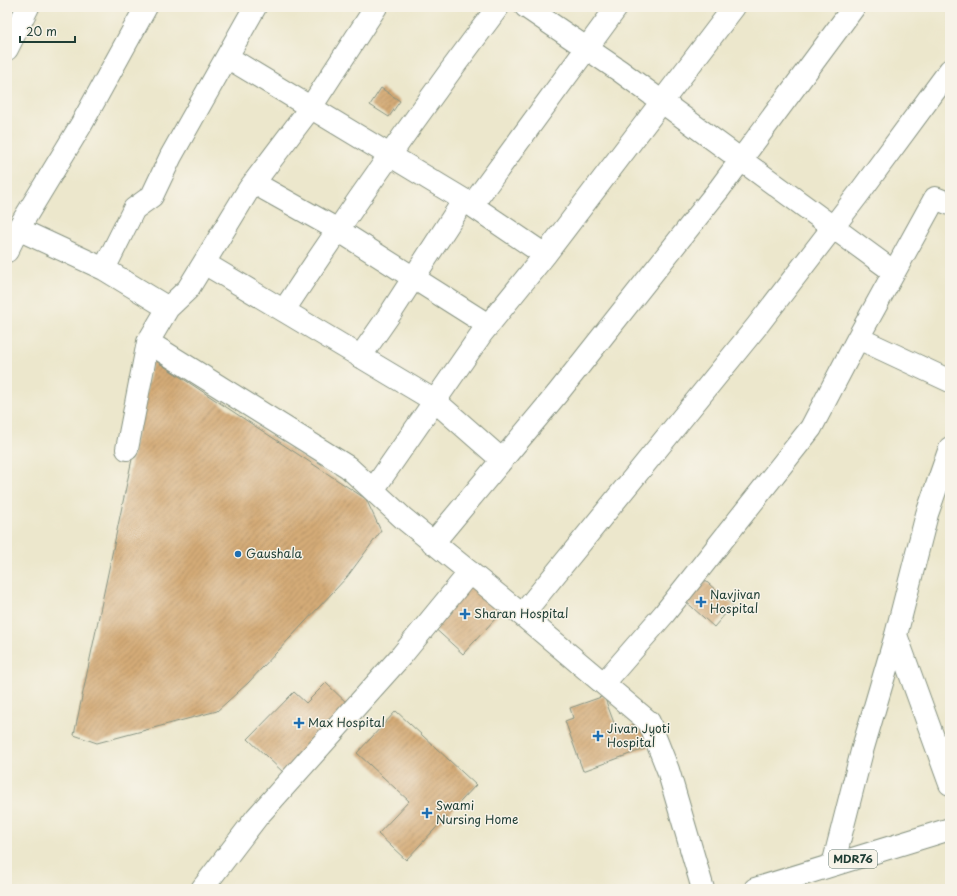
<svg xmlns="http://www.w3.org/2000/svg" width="957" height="896" font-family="'Playpen Sans',sans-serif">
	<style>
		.building { fill: url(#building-hatch) }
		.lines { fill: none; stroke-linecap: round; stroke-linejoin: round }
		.minor-casing { stroke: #869280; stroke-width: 24 }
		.major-casing { stroke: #869280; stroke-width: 24 }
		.minor { stroke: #fff; stroke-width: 22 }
		.major { stroke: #fff; stroke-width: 22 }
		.poi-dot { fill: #1f6fb2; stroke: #f7f3e8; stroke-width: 1.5 }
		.labels { text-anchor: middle; stroke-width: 3; stroke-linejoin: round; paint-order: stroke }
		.shield { fill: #f7f3e8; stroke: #60746a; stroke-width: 1 }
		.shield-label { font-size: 11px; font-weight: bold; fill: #1f3d34 }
		.poi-label { font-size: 12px; fill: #1f3d34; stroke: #f7f3e8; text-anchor: start }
	</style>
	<defs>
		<pattern id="building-hatch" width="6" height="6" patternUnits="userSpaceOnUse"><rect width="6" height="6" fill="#d4ab77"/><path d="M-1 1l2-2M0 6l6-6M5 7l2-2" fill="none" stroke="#ab8c62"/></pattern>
	</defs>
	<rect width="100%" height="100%" fill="#f7f3e8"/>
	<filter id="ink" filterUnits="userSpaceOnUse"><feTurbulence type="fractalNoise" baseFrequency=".025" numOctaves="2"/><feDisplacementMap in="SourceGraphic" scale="8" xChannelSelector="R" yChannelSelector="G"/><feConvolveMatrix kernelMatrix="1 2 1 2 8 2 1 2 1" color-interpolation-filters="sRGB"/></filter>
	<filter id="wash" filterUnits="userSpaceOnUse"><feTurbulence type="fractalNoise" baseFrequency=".012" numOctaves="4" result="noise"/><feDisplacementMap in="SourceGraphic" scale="16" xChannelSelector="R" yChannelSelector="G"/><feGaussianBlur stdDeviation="0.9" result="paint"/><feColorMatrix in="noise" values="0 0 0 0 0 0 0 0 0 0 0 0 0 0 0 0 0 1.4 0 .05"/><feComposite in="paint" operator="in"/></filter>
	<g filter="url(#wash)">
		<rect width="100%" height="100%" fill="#ece7cc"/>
		<g id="blocks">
			<!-- building -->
			<path class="building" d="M381,88L400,101L389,117L370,105Z
				M153,359L366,499L381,531L347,577L248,683L217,711L97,743L74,735Z
				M701,577L733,605L714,627L682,598Z
				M474,578L506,607L463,654L431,625Z
				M326,683L350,706L285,774L248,739L294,692L306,703Z
				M604,696L617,731L643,722L652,746L583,771L565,721L573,718L570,708Z
				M396,711L476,785L406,860L378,834L409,801L357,753Z"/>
		</g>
	</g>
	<g filter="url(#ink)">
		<use href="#blocks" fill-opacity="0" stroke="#869280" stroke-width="1"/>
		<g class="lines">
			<!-- minor casing -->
			<g class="minor-casing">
				<path id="minor" d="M526,7L620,71L894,272
					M7,49L28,7
					M227,57L464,200L545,255
					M254,183L338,230L488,325
					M472,205L617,7
					M18,229L104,269L168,308
					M7,251L18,229L81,125L146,7
					M204,263L435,401L502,460
					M104,269L134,209L152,196L171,156L255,7
					M284,310C352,207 423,106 498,7
					M858,338L950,381
					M148,342L348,467L403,518L515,609L649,722L668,770L703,889
					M360,357L392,311L464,200
					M127,449L148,342L168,308L188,289L249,189L311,107L376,7
					M373,490L482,333L545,255L734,7
					M433,543L557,394L720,188L854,7
					M522,615L757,326L857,196L950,70
					M896,635L950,784
					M604,683L664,614L811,428L858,338L935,198L950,204
					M833,865L862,751L896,635L927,514L950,448
					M202,889L257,817L402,655L470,572"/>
			</g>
			<!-- major casing -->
			<g class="major-casing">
				<path id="major" d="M755,889L950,829"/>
			</g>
			<!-- minor -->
			<use href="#minor" class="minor"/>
			<!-- major -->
			<use href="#major" class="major"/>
		</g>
	</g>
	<!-- markers -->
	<g class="poi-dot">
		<circle cx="238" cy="554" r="4"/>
		<path d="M699 596h4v4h4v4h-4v4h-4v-4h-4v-4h4z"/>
		<path d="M463 608h4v4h4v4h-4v4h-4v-4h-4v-4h4z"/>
		<path d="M297 717h4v4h4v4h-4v4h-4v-4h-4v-4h4z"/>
		<path d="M596 730h4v4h4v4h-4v4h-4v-4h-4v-4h4z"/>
		<path d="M425 807h4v4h4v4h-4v4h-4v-4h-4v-4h4z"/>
	</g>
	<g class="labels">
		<!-- shield labels -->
		<rect class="shield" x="829" y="850" width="48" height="18" rx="3"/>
		<g class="shield-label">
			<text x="853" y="863">MDR76</text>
		</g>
		<!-- poi labels -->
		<g class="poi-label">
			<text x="246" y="558">Gaushala</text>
			<text x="710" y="599">Navjivan<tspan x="710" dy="14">Hospital</tspan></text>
			<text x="474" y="618">Sharan Hospital</text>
			<text x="308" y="727">Max Hospital</text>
			<text x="607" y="733">Jivan Jyoti<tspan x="607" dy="14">Hospital</tspan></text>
			<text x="436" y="810">Swami<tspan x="436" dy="14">Nursing Home</tspan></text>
		</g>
	</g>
	<!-- margin -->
	<rect width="957" height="896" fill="none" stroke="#f7f3e8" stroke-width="24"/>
	<!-- scale -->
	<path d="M20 36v6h55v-6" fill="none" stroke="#1f3d34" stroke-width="2"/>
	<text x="26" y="36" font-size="12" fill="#1f3d34" stroke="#f7f3e8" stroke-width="3" paint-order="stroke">20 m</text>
</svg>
